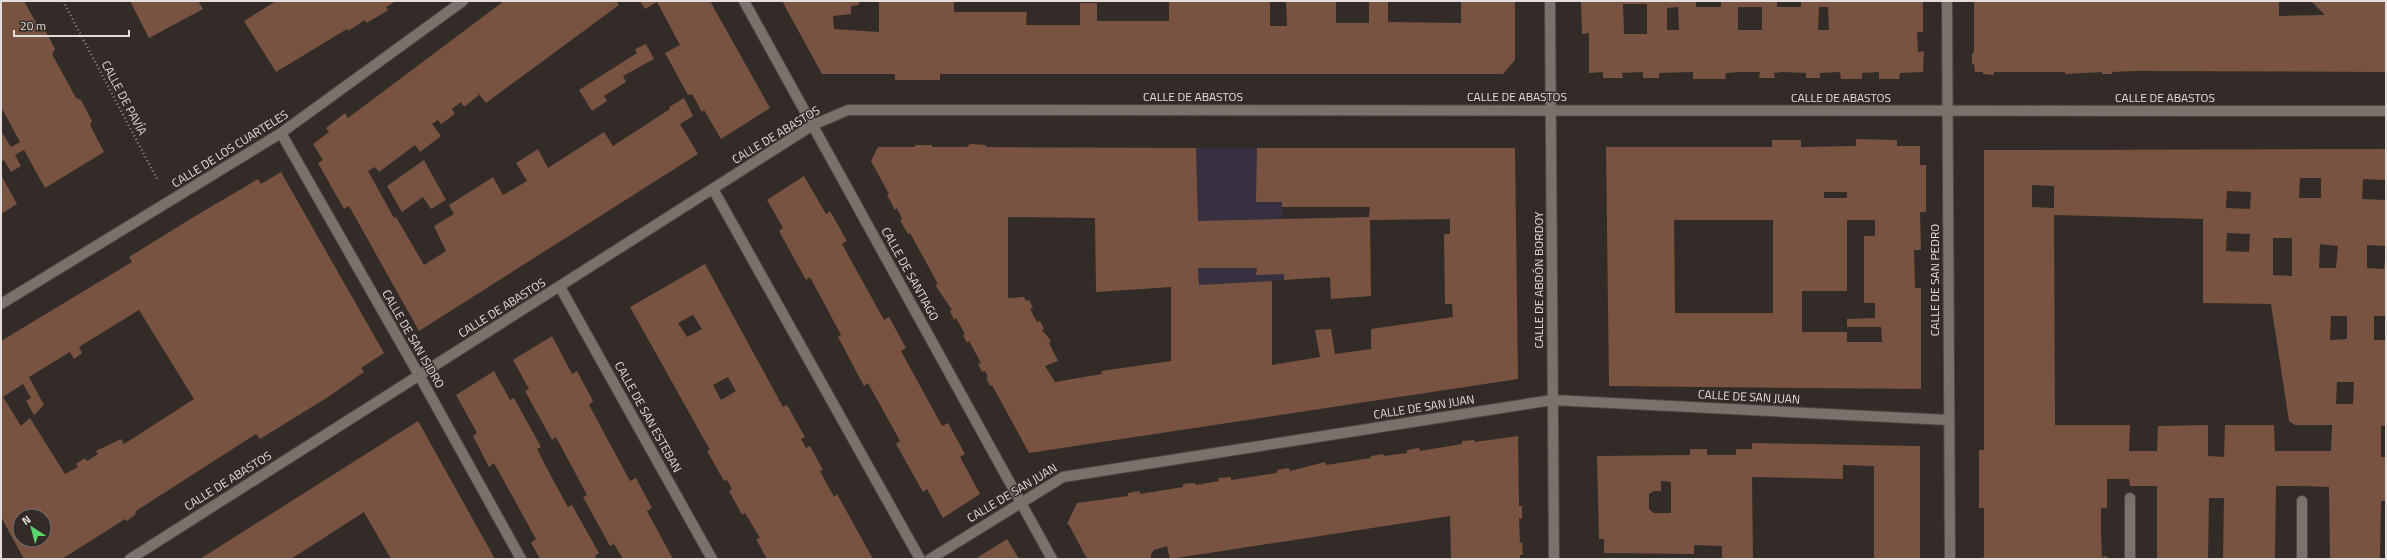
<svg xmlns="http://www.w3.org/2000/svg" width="2387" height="560" font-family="'Titillium Web',sans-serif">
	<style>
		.education { fill: #373041 }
		.building { fill: #785341; fill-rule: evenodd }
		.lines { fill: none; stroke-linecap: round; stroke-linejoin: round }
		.minor-casing { stroke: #4e4844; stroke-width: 12 }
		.path { stroke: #908a86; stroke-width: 2.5; stroke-dasharray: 1 3; stroke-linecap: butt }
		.minor { stroke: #7a706c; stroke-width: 10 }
		.labels { text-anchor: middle; stroke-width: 3; stroke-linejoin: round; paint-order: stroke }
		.street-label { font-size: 12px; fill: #e3dedb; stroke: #332b27 }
	</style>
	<rect width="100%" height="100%" fill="#332b27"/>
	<!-- education -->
	<path class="education" d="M1196,148H1281L1284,280L1199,285Z"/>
	<!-- building -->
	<path class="building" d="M1,1H24L39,28H44L55,49L52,54L76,98L81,100L92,121L90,125L104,152L45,188L24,150L15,155L21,166L11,172L4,160L1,162V131L11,147L20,142L1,107Z
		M130,1H198L203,9L149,38Z
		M276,1H396L386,7L388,10L377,17L366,23L365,20L348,31L347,29L276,72L244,21Z
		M504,1H616L619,5L486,103L476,90L479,95L464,107L461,102L452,109L455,114L441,124L438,120L432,124L441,136L420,152L415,145L379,172L375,167L368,171L394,218L396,217L424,265L446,251L434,226L454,214L449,205L493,177L503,195L527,181L516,163L538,149L548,168L604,132L613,146L670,109L669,107L684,98L693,116L680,124L698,154L419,331L349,206L344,209L318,163L323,160L313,144L329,132L326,128L345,113L348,118Z
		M640,1H710L770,108L721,139L704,110L702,112L692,94L688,95L665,53L680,45L657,2L645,9Z
		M782,1H859V5L851,6V14L833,16L834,29L879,32V1H954V12H1027L1026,25H1080V3H1097V21H1169V1H1270V26H1287L1286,1H1336V23H1369V1H1388V22L1461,23V1H1515V60L1503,74H940V80H895V74H822Z
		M1588,1H1696V7H1721V1H1777V7H1801V1H1923V32H1917L1918,52L1924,51L1923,72L1900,73L1899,79H1879V72L1862,73V79H1841L1840,72L1820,73V78H1806V73L1783,72L1774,73L1775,78H1759L1760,72H1740L1726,73L1725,79H1693V72L1659,73V78H1643V72L1622,73L1623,78H1603V72L1589,73V33L1582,34L1581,2ZM1623,4H1647V34H1624ZM1678,7L1679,30H1667V8ZM1738,7H1762V30H1738ZM1819,7H1828L1829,30H1818Z
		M1974,1H2279V16L2325,15L2311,1H2386V72L2136,71L2112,72V74H2102V72L2065,74V72H1994V75L1983,74V72H1975L1974,64H1972V53H1974Z
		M646,44L654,59L623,76L626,82L604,96L607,101L592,111L579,90L637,53L635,49Z
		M1856,139L1897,140V146H1920V165H1926V212H1920L1921,250H1914L1915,288H1921V389L1609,386L1606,147H1772V140H1801V147L1856,146ZM1824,192H1847V198H1824ZM1674,220H1773V313H1675ZM1847,220H1875V236H1864V303H1875V318L1847,319V327H1881L1882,342H1847V332H1802V291H1847Z
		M970,144L986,145V147L1196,148L1198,221L1369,217L1370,207H1282V202H1256L1257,148H1515L1518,379L1029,453L992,385L990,386L986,378L988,377L985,371L982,372L978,364L981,363L969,341L967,343L963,335L965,334L956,318L954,320L950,311L952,310L935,285L938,284L910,233L908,234L900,220L902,219L897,208L895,210L887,195L889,194L871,161L878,147H915V145H932V147H967ZM1008,217L1095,218L1096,292L1171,287V361L1101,371L1102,374L1055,382L1045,366L1058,361L1049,343L1051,341L1042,330L1044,329L1040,321L1037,322L1030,309L1033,308L1029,300L1026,301L1024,297L1008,298ZM1450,219V234H1444L1445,304H1452L1453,317L1371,329V349L1335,354L1331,329L1315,330L1320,357L1272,365V281L1199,285L1198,268H1257L1256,275L1284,274V280L1330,277L1331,299L1371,296L1370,220Z
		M2386,149V180L2363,179L2362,199L2386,200V246L2367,245V268L2384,269L2386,251V316H2374V340H2386V426H2381V457H2386V501H2381L2380,559H2330L2329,487L2302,486H2276L2275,559H2223L2224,498H2209L2208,559H2157V486H2130L2129,479H2107V508H2101V534L2102,557L2107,556V559H1979L1984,557V508H1979V450H1984V150ZM2300,178H2321V198H2299ZM2032,185L2054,186V208L2032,207ZM2227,191L2251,192L2250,209L2226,208ZM2054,215L2203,219V303L2271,304L2289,421L2295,425H2332L2331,451H2275L2274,425H2225L2224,457L2208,456V425L2158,426L2157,451H2129L2130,425H2055ZM2227,233L2250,234L2249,252L2226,251ZM2273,238H2292V276L2273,275ZM2320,244L2338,246L2336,268H2319ZM2331,316H2347V339L2330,340ZM2337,382H2354L2353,404H2336Z
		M424,160L446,200L431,209L423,197L402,212L387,186Z
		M281,172L384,353L361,368L364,372L328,397L260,439L256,434L139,509L135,512L136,514L127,521L125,519L62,559H24L1,517V341L132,262L129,257L192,218L258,179L261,184ZM139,310L194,399L124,444L121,439L96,451L98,454L87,461L85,458L76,464L78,467L65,474L30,418L21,426L3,397L23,384L31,398L26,401L34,415L44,405L29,377L70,352L74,359L82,353L79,347ZM20,516H44V540H20Z
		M1,175L17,204L1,214Z
		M804,176L826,214L830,211L847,241L842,244L884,320L889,317L906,348L901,351L942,426L948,423L965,454L960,457L980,494L943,518L927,489L923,492L896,444L900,441L868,383L864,386L838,337L841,335L810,277L806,280L779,231L783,228L767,200Z
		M705,264L783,407L787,405L805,437L801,439L806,448L810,446L823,470L820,471L834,497L837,494L873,559H767L756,539L760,538L745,513L742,515L729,491L732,489L727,480L724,481L707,451L710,450L630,307ZM693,315L702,329L687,337L678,323ZM728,377L736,391L721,400L713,385Z
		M552,336L572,374L577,371L593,401L589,405L630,481L636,478L652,508L647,511L673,559H623L614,544L610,546L583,497L587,495L556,437L552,440L525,391L529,389L513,360Z
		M494,371L510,400L514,398L541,447L537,449L552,478L568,507L572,505L599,553L595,556L597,559H540L531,543L536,539L494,463L489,467L473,436L477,433L456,395Z
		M418,421L495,559H391L364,512L291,559H200Z
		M1518,436L1519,506H1522V519L1519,518L1520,543L1522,542L1523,555H1520V559H1451L1450,516L1170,559L1167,546L1154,550L1151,554V559H1087L1069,525L1067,524L1077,503L1128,496V493L1140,491V494L1183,487V484L1195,483L1196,485L1219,481L1218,478L1231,477V480L1277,473V470L1289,468L1290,471L1325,462L1326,465L1371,458V456L1383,454L1384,456L1407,453V450L1419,448L1420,451L1462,444V441L1474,440L1475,442Z
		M1752,443L1920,446V559H1874V466L1843,465V479L1752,477L1753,559H1722V546L1694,545V554L1604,553V539H1599L1597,456L1690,455V449H1707V455H1736V449H1752ZM1661,481L1671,482V513H1654L1649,509V494L1654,491H1661Z
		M1007,539L1019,559H975Z"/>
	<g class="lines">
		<!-- minor casing -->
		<g class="minor-casing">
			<path id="minor" d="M744,1L1052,559
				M1550,1L1554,559
				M1947,1L1950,559
				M281,133L419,375L521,559
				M713,189L920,559
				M560,287L712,559
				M1,304L281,133L463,1
				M2302,501V559
				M130,559L813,125L848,110L2386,111
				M930,559L1063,477L1552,400L1948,420
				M2130,559V498"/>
		</g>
		<!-- path -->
		<path class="path" d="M63,1L157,179"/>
		<!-- minor -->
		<use href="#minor" class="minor"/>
	</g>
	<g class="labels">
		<!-- street labels -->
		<g class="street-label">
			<text x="1193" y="101">CALLE DE ABASTOS</text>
			<text x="1517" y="101">CALLE DE ABASTOS</text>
			<text transform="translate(124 98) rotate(62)" y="4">CALLE DE PAVÍA</text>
			<text x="1841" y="102">CALLE DE ABASTOS</text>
			<text x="2165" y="102">CALLE DE ABASTOS</text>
			<text transform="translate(776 135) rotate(-31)" y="4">CALLE DE ABASTOS</text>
			<text transform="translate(230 149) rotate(-32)" y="4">CALLE DE LOS CUARTELES</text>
			<text transform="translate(910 274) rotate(61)" y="4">CALLE DE SANTIAGO</text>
			<text transform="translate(1539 280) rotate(-90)" y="4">CALLE DE ABDÓN BORDOY</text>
			<text transform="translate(1935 280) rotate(-90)" y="4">CALLE DE SAN PEDRO</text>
			<text transform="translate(502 308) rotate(-32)" y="4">CALLE DE ABASTOS</text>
			<text transform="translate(413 339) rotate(60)" y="4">CALLE DE SAN ISIDRO</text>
			<text transform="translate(1749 397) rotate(3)" y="4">CALLE DE SAN JUAN</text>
			<text transform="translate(1424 407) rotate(-9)" y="4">CALLE DE SAN JUAN</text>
			<text transform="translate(648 417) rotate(61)" y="4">CALLE DE SAN ESTEBAN</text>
			<text transform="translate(228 481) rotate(-32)" y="4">CALLE DE ABASTOS</text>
			<text transform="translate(1012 493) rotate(-31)" y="4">CALLE DE SAN JUAN</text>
		</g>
	</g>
	<!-- border -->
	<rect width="2387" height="560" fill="none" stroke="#e3dedb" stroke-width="4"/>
	<!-- north arrow -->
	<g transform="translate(32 528) rotate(324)"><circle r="19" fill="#332b27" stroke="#79736f"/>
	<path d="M0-3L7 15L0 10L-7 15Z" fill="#5bd56e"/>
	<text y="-6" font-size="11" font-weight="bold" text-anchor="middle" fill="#e3dedb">N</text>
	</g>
	<!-- scale -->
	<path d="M14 30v6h115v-6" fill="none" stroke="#e3dedb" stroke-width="2"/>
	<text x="20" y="30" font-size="12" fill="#e3dedb" stroke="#332b27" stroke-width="3" paint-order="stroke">20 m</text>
</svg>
